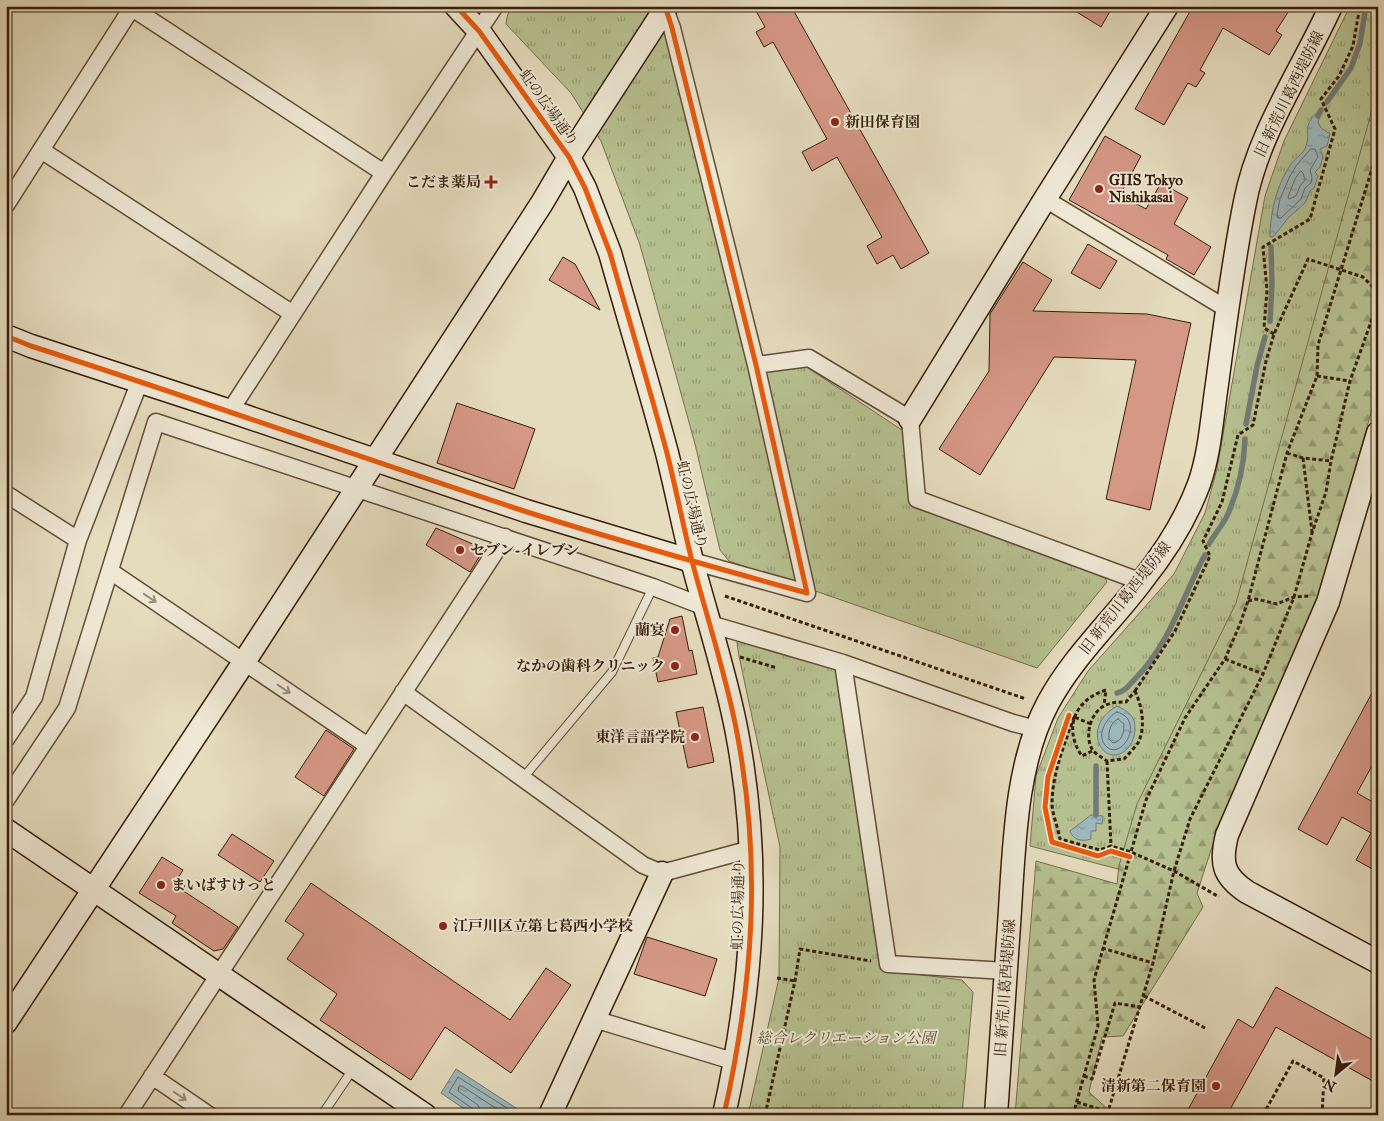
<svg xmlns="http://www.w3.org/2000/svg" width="1384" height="1121" font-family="'IM FELL Great Primer','Noto Serif JP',serif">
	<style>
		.forest { fill: url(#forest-firs); stroke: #766e4c }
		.park { fill: url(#park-tufts); stroke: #766e4c }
		.water { fill: url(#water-ripples); stroke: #737a75 }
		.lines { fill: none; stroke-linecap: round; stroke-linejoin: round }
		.shore { stroke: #696a62; stroke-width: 1 }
		.stream { stroke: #737a75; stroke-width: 5.5 }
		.building { fill: #d59786; stroke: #361d08 }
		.lane-casing { stroke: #624d36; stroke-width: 10 }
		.street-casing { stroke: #624d36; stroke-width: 19 }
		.secondary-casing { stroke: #361d08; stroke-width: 25 }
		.path { stroke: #361d08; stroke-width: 3; stroke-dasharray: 4 2.5; stroke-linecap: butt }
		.lane { stroke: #eee8d5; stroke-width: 8 }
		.street { stroke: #eee8d5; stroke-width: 16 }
		.secondary { stroke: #eee8d5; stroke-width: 22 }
		.cycleway-casing { stroke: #eee8d5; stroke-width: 8 }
		.cycleway { stroke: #e8590c; stroke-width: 5 }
		.oneway { stroke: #9b8d79 }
		.poi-dot { fill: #8f2418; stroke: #eee8d5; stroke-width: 2 }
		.labels { text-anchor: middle; stroke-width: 4; stroke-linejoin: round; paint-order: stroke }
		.street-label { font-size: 15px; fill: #361d08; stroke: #eee8d5 }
		.poi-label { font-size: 15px; font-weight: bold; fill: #361d08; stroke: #eee8d5; text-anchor: start }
		.park-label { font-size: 15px; font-style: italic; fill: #5c4e31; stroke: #eee8d5 }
	</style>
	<defs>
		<pattern id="forest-firs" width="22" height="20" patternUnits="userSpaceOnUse" patternTransform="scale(1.25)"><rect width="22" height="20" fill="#b6c090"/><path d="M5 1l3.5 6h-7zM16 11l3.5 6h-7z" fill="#959b74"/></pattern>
		<pattern id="park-tufts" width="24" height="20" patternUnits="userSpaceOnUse" patternTransform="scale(1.25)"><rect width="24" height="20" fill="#b6c090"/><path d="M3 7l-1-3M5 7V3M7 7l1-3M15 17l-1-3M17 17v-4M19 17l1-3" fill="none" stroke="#959b74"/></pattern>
		<pattern id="water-ripples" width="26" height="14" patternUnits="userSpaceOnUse" patternTransform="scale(1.25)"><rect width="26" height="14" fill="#9cb8bd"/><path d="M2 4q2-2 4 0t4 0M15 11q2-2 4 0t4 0" fill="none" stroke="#809598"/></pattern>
	</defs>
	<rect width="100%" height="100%" fill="#e5dcbe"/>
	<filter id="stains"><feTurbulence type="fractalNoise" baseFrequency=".004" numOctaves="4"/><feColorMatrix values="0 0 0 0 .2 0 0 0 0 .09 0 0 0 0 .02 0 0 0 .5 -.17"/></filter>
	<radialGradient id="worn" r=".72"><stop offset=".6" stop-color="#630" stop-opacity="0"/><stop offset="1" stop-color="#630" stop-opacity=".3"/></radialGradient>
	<!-- forest -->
	<path class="forest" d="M1378,74V388L1324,579L1310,619L1212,847L1197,893L1203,907L1123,1036L1102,1037L1089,1092L1114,1115H1080L1050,1111L1048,1115H1015L1036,861L1117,884L1126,795Z"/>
	<!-- park -->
	<path class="park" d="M511,6H662L757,374L805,366L905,432L912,507L1104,575L1107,582L1037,668L729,561L720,550L695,444L640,245L601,141L571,93L506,24L507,17Z
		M1350,6H1378V88L1236,603L1137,804L1118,869L1030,846L1036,776L1058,718L1088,671L1174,574L1205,513L1217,469L1265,196L1284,141Z
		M738,639L842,664L882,970L962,980L973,992L962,1115H748L779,978L780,847L739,656L737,643Z"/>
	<!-- water -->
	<path class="water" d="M1315,114L1320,117L1318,122L1321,128L1330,134L1327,146L1320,149L1323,156L1320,167L1315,172L1318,176L1314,188L1310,191L1305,203L1289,217L1274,236L1270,237C1270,212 1277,184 1291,164C1296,157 1304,154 1306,146C1311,132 1302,129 1315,114Z
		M1117,706C1128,711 1135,716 1135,728C1135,736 1132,744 1127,749C1104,771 1079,727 1117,706Z
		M1091,815L1103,816L1102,824L1096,823V831H1091V839C1082,842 1073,840 1070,831Z
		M456,1069L516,1108L511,1115H473L441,1093Z"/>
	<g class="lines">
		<!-- shore -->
		<path class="shore" d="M1311,149H1315L1318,157L1310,170L1312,178L1311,183L1305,188L1301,199L1281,218H1278L1277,214L1280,199L1290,176L1296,166Z
			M1301,171L1303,173L1305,180L1300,186L1296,196L1289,199L1288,197L1295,179Z
			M1117,712C1147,720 1120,764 1105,745C1096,734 1107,717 1117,712Z
			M1118,719L1124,724C1124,732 1122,742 1113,743L1109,739C1108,731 1111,722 1118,719Z
			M475,1115L473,1109L449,1092L458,1077L507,1108V1115
			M482,1115L478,1105L458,1091L459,1086H462L500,1111L501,1115"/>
		<!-- stream -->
		<path class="stream" d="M1327,102L1351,68L1360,43L1366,6
			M1318,116L1321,110
			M1270,321L1272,284L1271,247
			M1246,424L1257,366L1265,337
			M1209,544C1214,535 1221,527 1226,518C1238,493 1244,465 1245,439
			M1117,693C1126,691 1129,685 1135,679C1170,644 1182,597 1205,555
			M1096,766V815"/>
	</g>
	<!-- building -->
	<path class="building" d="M766,6H791L929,253L901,269L893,255L877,264L867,246L882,237L837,157L812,171L802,152L827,139L773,42L764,47L756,32L765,27L756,11Z
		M1067,6H1113L1101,27Z
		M1193,6H1292L1276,31L1282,35L1269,55L1223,28L1200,70L1205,73L1196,87L1188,83L1164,125L1135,109Z
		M1105,136L1141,156L1120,195L1146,209L1161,183L1188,198L1174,224L1211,247L1194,275L1166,259L1168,255L1069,200Z
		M1088,244L1117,261L1100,289L1071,273Z
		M563,257L575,264L600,310L549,280Z
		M1023,262L1052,280L1033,311L1147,314L1191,323L1150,510L1106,499L1136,360L1054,357L980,475L939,449L989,371L990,314Z
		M457,403L535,429L514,489L437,463Z
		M436,528L484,549L470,572L426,545Z
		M682,616L689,651L692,650L697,674L658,682L653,658L658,657L670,619Z
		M1378,682V755L1357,793L1378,805V872L1356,860L1371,833L1342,817L1327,845L1298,829Z
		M703,707L714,762L688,768L676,712Z
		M326,730L354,749L324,796L295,777Z
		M232,834L274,861L260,882L218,855Z
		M162,857L183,870L176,881L185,886L182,890L238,927L223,949L214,951L172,923L176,916L139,893Z
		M311,883L510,1020L546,968L571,985L511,1073L445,1027L411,1080L320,1020L337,994L287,959L304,934L285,921Z
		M647,937L717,959L705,996L634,974Z
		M1276,987L1378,1043V1084L1276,1027L1227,1115H1185L1238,1019L1253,1028Z"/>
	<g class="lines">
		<!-- lane casing -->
		<g class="lane-casing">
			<path id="lane" d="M523,778L612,672L653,587
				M322,1115L353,1069"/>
		</g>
		<!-- street casing -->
		<g class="street-casing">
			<path id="street" d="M129,6L384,173
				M665,9L672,28L756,365L807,593L692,561
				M41,150L293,314
				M1045,199L1227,309
				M6,205L133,6
				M756,365L809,358L910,419L917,499L1142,582
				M230,411L384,173L495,6
				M6,494L78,540
				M110,571L368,746
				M710,624L843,663L1013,723L1036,729
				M843,663L888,964L1006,971
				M403,692L643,865L662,873L751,849
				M6,739L34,697L78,540L140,381
				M6,800L67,708L156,422L653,587L705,607
				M594,1019L736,1062
				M152,1076L209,1115
				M127,1115L505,537"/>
		</g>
		<!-- secondary casing -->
		<g class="secondary-casing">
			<path id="secondary" d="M456,6L479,31L569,157L585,188L610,253C629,320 649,386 667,453C676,489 683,525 692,561C707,618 726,674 737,733C762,865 753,984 724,1115
				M6,336L31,346L230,411L526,511L692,561
				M910,419L1045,199L1167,6
				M1378,433L1328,602L1227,835C1220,863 1223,876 1247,892L1378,962
				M6,830L425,1115
				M6,1022L244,662L542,203L569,157L667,6
				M550,1115L662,873
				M996,1115C1000,1051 1005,988 1009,925C1014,855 1014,766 1048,703C1072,658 1111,622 1142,581C1165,552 1186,519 1199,484C1210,453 1212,417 1217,384C1225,324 1233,262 1245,202C1258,133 1302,70 1331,6"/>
		</g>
		<!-- path -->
		<path class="path" d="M1274,334L1264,328L1267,290L1263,247L1310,219L1335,129L1321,99L1339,76L1353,46L1360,6
			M1317,376L1350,381
			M1287,453L1303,458L1331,461
			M1303,458L1312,532
			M725,596L1026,699
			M1248,601L1256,599L1277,604L1294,597L1310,596
			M740,657L777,668
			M1225,659L1263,674
			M1135,691L1175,631L1210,556L1203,541L1222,502L1238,435L1253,425L1266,361L1274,334L1308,259L1363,277L1378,292
			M1135,691C1142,706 1146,727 1138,743C1134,748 1129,754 1124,759L1107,761C1103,758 1095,754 1092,749C1084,735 1091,711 1106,705C1113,702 1119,702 1126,702Z
			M1069,715L1091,724
			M1074,717C1064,746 1052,774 1052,805C1053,816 1058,828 1060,839L1100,850L1111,846L1131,852L1174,871L1219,897
			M1092,751L1082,756C1063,729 1074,700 1106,690L1104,705
			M1107,761L1111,846
			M1102,948L1153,963
			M777,978L795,981
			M1144,996L1205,1028
			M1084,1076L1092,1079L1115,1003L1140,1007
			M1077,1102L1108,1112
			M765,1115L795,981L800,949L871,961
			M1073,1115L1098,1026L1094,980L1146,800L1185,718L1225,659L1240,624L1248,601L1287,453L1317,376L1318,345L1378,149
			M1107,1115L1153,963L1174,871L1190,819L1263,674L1294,597L1312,533L1326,492L1331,461L1350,381L1378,302
			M1263,1115L1293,1061L1324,1078L1322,1115"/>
		<!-- lane -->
		<use href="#lane" class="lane"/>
		<!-- street -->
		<use href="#street" class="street"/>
		<!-- secondary -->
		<use href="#secondary" class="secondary"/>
		<!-- cycleway casing -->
		<g class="cycleway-casing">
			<path id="cycleway" d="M456,6L479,31L569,157L585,188L610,253C629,320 649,386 667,453C676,489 683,525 692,561C707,618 726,674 737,733C762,865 753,984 724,1115
				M6,336L31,346C196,399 359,457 524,511C618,541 713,567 807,593L756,365L672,28L665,6
				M1069,715L1048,777L1045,807L1052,842L1098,856L1111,851L1130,857"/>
		</g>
		<!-- cycleway -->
		<use href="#cycleway" class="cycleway"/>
	</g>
	<!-- one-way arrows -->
	<defs><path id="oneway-shaft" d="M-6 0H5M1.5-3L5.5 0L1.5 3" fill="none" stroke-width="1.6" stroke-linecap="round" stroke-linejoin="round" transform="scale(1.25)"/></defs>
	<g class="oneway">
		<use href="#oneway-shaft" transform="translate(150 598) rotate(34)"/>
		<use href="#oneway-shaft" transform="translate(284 689) rotate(34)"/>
		<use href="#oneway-shaft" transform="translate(180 1096) rotate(34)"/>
	</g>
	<!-- markers -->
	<g class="poi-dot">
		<circle cx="835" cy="122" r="5"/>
		<path d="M488.5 174.5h5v5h5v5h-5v5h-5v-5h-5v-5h5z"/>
		<circle cx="1099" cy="189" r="5"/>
		<circle cx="460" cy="550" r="5"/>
		<circle cx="675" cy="630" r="5"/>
		<circle cx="675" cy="666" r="5"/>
		<circle cx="695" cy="737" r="5"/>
		<circle cx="161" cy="885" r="5"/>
		<circle cx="443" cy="926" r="5"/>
		<circle cx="1216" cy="1086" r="5"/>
	</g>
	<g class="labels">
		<!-- street labels -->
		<g class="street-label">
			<text transform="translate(1289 94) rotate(-64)" y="5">旧 新荒川葛西堤防線</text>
			<text transform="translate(549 108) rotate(55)" y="5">虹の広場通り</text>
			<text transform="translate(692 505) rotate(77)" y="5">虹の広場通り</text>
			<text transform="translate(1125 598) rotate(-52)" y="5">旧 新荒川葛西堤防線</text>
			<text transform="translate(738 905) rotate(-89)" y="5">虹の広場通り</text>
			<text transform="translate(1005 988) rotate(-86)" y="5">旧 新荒川葛西堤防線</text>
		</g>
		<!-- poi labels -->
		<g class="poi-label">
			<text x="845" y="127">新田保育園</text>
			<text x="1109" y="185">GIIS Tokyo<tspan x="1109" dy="17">Nishikasai</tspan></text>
			<text x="481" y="187" text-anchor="end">こだま薬局</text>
			<text x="470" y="555">セブン-イレブン</text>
			<text x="665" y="635" text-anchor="end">蘭宴</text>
			<text x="665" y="671" text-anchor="end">なかの歯科クリニック</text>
			<text x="685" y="742" text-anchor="end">東洋言語学院</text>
			<text x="171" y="890">まいばすけっと</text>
			<text x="453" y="931">江戸川区立第七葛西小学校</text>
			<text x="1206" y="1091" text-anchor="end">清新第二保育園</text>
		</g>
		<!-- park labels -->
		<g class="park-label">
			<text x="846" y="1043">総合レクリエーション公園</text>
		</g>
	</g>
	<!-- margin -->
	<rect width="1384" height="1121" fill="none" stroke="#e5dcbe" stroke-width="25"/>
	<rect x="8" y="8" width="1369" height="1106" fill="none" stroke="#361d08" stroke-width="2.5"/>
	<rect x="12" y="12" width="1359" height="1096" fill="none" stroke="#361d08"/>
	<!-- north arrow -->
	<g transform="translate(1336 1074) rotate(209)" stroke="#eee8d5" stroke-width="4" paint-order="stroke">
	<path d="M0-4L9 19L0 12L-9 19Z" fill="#361d08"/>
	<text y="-8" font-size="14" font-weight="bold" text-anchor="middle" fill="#361d08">N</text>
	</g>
	<rect width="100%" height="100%" filter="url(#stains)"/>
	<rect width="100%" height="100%" fill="url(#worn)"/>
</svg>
